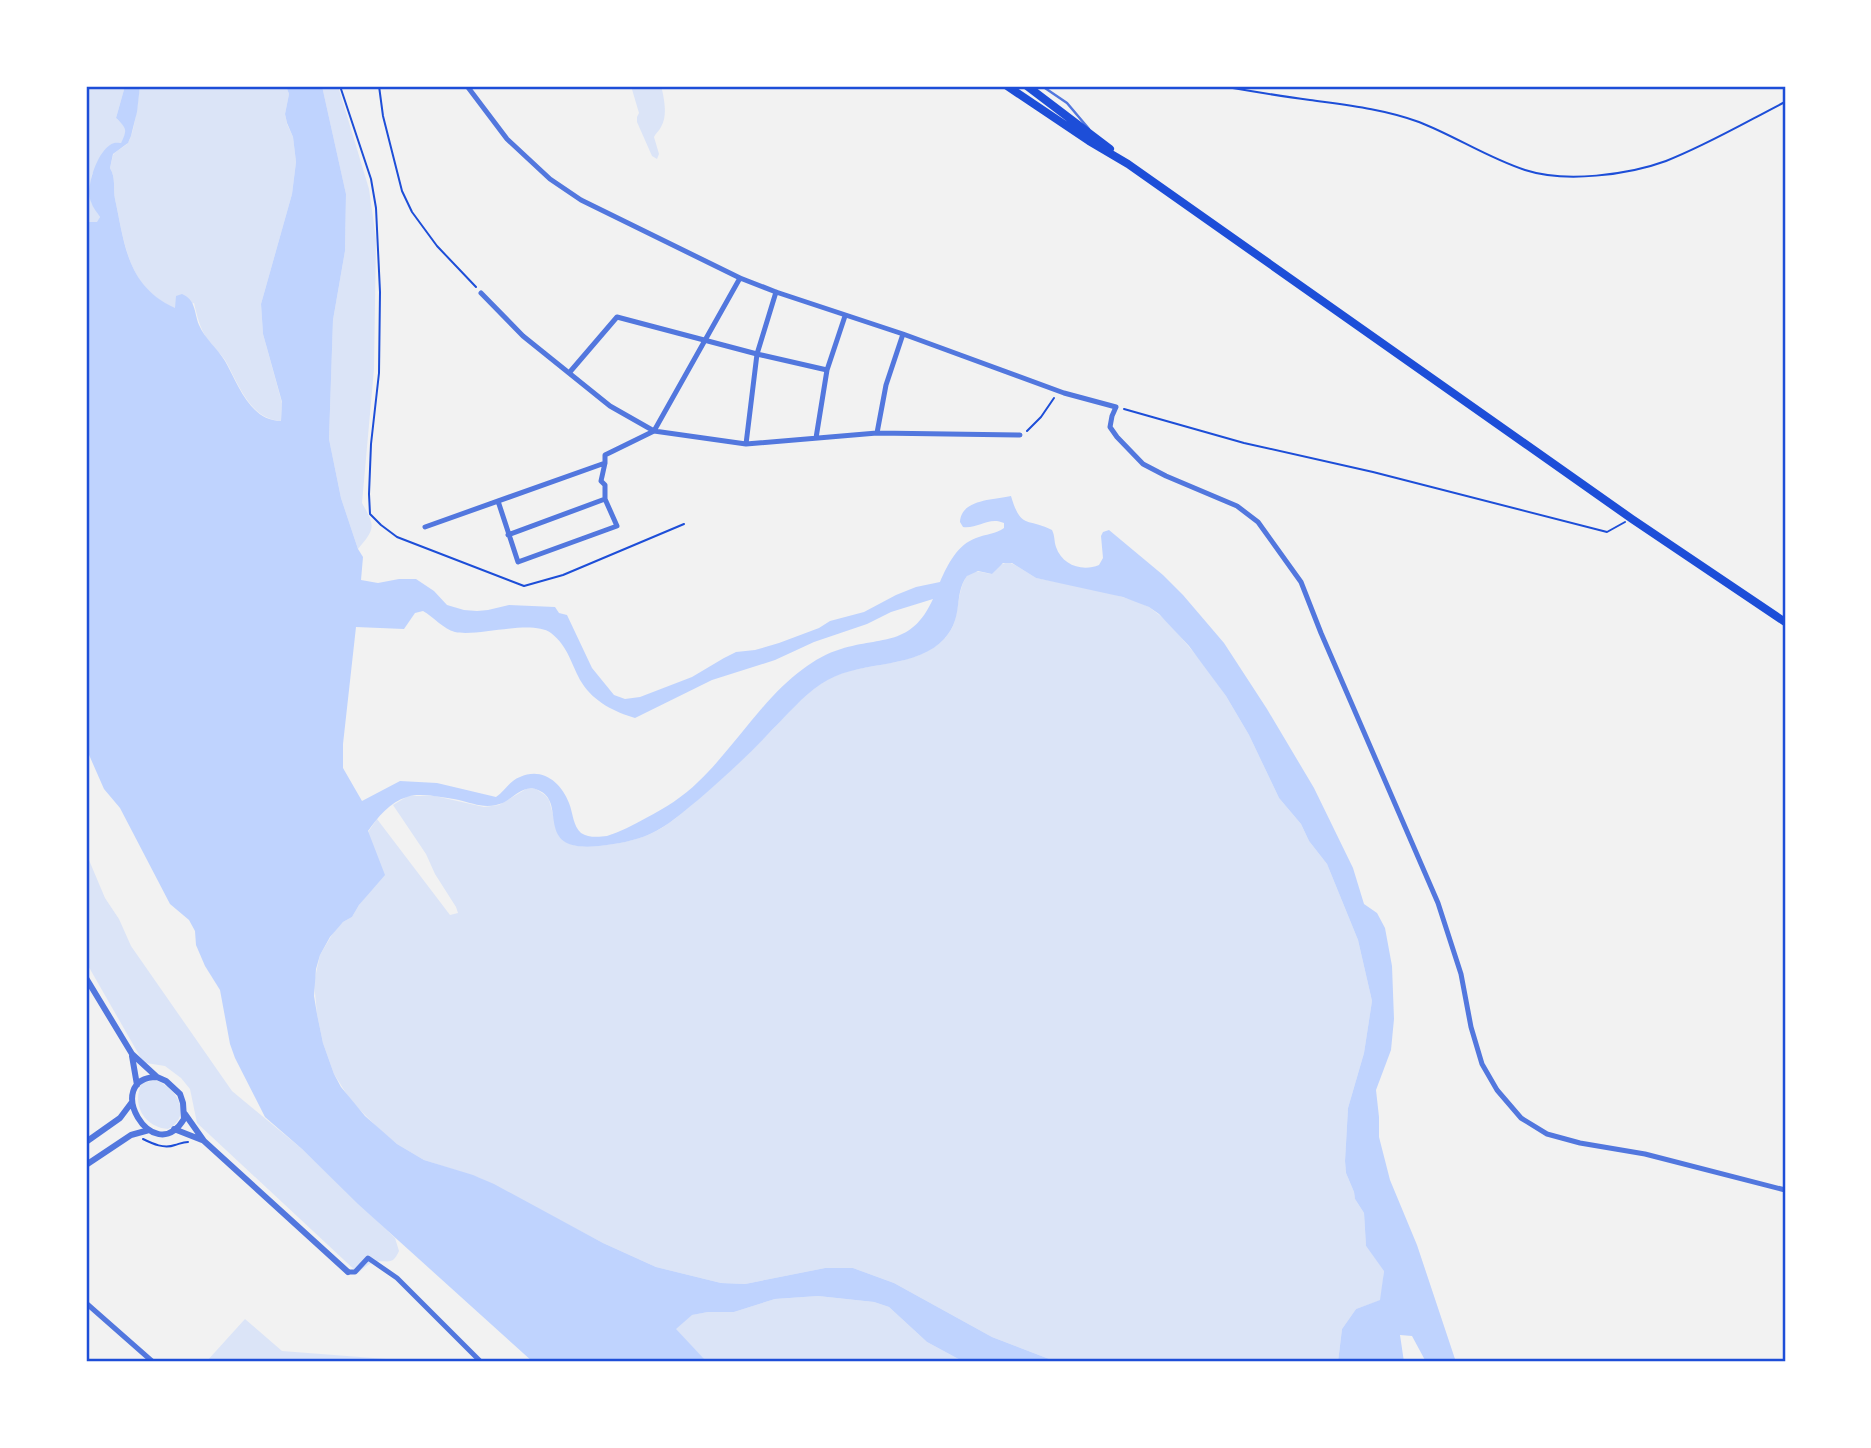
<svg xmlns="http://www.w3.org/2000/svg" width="1871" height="1448" font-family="'Sofia Sans Condensed',sans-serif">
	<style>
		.green { fill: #dbe4f7 }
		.water { fill: #bfd3fe; fill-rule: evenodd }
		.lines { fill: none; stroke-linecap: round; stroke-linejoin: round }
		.path { stroke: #1d4ed8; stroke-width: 2 }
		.service { stroke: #5277de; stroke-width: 2.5 }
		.minor { stroke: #5277de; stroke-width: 5 }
		.tertiary { stroke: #5277de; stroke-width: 6 }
		.primary { stroke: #1d4ed8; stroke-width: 8 }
		.neatline { fill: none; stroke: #1d4ed8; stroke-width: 2.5 }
	</style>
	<rect width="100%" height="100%" fill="#f2f2f2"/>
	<!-- green -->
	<path class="green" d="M86,86H125L116,118L125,127L126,133L121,143L92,174L91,180V202L100,217L98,222H86Z
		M140,86H286L289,94L285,114L287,124L293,137L296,162L292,194L261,304L263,334L282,403L281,421C249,419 239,384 225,360C220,352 212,347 207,339C200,328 197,316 194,303L175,309C167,304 159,300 152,294C126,272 122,230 115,199C113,188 116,178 110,168L113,155C117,150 122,148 127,144C135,135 138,98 140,86Z
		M322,86H338L369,189L376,239L374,369L362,503C375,526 376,528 358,549L341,498L329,439L333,320L345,251L346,194Z
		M631,86H661C664,97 668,116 661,127C659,131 656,133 654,137L659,154L657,159L652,156L637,122V117L639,113Z
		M1008,562L1015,565L1036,578L1102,591L1136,601L1149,607L1167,621L1201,661L1226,696L1249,735L1279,798L1301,824L1309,841L1327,864L1358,940L1372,1001L1364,1053L1348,1108L1345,1161L1346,1173L1354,1192L1355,1199L1364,1213L1366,1246L1384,1270L1381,1300L1356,1309L1342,1329L1338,1362H1057L992,1337L894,1283L853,1268H825L745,1284L721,1283L656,1267L603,1243L480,1178L424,1160L397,1144L380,1130L351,1101L334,1074L323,1043L317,1014L314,982L320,955L336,928L343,922L352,917L359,905L371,890L368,832L377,819L450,915L458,913L456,907L435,874L426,854L393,805L408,796H435L484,807L499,805L526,789H536L545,795L549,800L559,836C569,848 584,847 598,846C616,844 634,841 650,834C667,827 683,812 697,800C724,777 750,753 774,728C790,711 806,693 825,681C859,661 904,669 936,646C943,641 949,634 953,626C959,613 958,579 971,573C978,570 985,573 992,574L1000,565Z
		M86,853L105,898L119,919L131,946L232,1091L302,1149L395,1238L399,1251C392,1267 387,1259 374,1262C368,1264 363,1269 358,1273L197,1123L190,1089L181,1078L165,1066L146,1063L142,1060L86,962Z
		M155,1080C176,1087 194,1115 168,1129C144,1127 131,1104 142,1083Z
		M818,1296L874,1302L889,1307L927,1342L964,1362H707L675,1329L691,1315L708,1312H734L775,1299Z
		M245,1319L282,1351L425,1362H206Z"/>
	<!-- water -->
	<path class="water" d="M125,86H140L137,112L131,136L128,143L113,154L110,168C116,178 113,188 115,199C125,245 127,286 175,308L176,296L182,294C196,300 194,312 199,325C205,339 217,348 225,361C238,384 250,421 281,421L282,402L263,334L261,304L292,194L296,162L293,137L287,123L285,114L289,94L286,86H322L346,194L345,251L333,320L329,439L341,498L358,549L363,557L361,580L378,583L399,579H416L434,591L447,605L464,610L477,611L488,610L509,605L555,607L559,613L567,615L592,668L614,695L625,699L640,697L692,677L724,658L736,652L755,650L779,643L819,628L830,621L864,612L896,595L916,587L940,582C948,564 957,545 976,538C986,534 996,534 1004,528V523C989,516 978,529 963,527L960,522C961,499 994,500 1011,496C1021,530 1027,517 1052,530C1055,536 1054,541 1056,547C1062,565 1082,572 1099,565L1103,558L1101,536L1103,532L1109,530L1163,575L1183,595L1224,643L1267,709L1314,788L1353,868L1364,904L1377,913L1385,928L1392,966L1394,1019L1391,1050L1376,1090L1379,1117V1137L1390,1180L1417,1245L1456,1362H1426L1412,1336L1400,1335L1404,1362H1338L1342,1329L1356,1309L1380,1300L1384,1271L1366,1246L1364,1213L1355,1199L1354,1192L1346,1173L1345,1161L1348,1108L1364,1053L1372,1001L1358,940L1327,864L1309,841L1301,824L1279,798L1249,735L1226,696L1189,646L1159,614L1149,607L1123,597L1036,578L1012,563H1003L992,574L978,571L967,576C952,596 966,620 940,643C909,670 856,660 821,684C802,697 787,715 771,731C748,756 723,778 698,800C683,812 668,826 650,834C635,841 616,844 599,846C531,853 569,802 538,790C521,783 511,803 496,805C482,808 472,803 459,800C446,798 419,792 407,797C390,802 377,818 368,831L385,875L359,905L352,917L343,922L330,937L320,955L316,969L314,996L317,1014L323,1043L334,1074L341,1087L365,1116L397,1144L424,1160L473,1175L494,1184L603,1243L656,1267L721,1283L745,1284L825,1268H853L894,1283L992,1337L1057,1362H964L927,1342L889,1307L874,1302L818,1296L775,1299L734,1312H708L692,1315L676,1329L707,1362H533L358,1204L302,1149L265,1117L235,1058L230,1044L220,990L205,966L196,945L195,931L189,920L170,904L120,808L104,789L86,748V222H97L100,217C97,212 93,208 91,202C85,188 97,153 110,145C115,142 116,143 121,143C128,129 126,128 116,118ZM933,599C911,647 883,636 841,649C827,653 815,660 803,669C762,699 735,747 698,782C683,797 665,808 646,818C633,825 620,832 607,836C599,837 588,838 581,833C573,826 573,813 569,803C561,782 542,767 520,777C509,781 505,791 496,797L437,783L400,781L362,801L343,768V744L356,627L404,629L415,613L423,611C434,617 443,629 455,632C479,637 531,619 551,633C569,647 571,665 582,683C594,702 615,712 635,718L712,680L775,660L814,642L867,624L891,612Z"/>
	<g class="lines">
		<!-- path -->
		<path class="path" d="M340,86L371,179L376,208L380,292L379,373L371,444L369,494L370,514L381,525L397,537L524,586L563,575L684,524
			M379,86L383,116L402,191L412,212L437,246L476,287
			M1221,86C1250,91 1280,96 1310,100C1346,105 1384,109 1419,122C1455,136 1488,158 1525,170C1565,183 1628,175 1666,161C1707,145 1746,122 1785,102
			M1124,409L1244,443L1373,472L1607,532L1625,522
			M1027,431L1041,417L1054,398
			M143,1139C153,1144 164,1149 175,1145C179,1144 183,1142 188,1142"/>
		<!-- service -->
		<path class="service" d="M1042,86L1067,103L1089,129"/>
		<!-- minor -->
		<path class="minor" d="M467,86L507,139L550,179L581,200L740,278L776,292L903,334L1064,393L1116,407L1112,416L1110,427L1117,437L1143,464L1166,476L1237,506L1258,522L1301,582L1321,633L1438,903L1461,974L1471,1027L1482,1064L1497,1090L1521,1118L1547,1134L1580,1143L1645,1154L1785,1190
			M481,293L523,336L610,406L654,431L746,444L877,433L1020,435
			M569,373L617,317L757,354L827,370
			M654,431L740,278
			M877,433L886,385L903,334
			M816,438L827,370L845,316
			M746,444L757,354L776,292
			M498,501L518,562L617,526L605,499V485L601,481L605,463V455L654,431
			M425,527L605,463
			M508,535L605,499
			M348,1272H355L368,1258L397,1278L481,1362
			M86,1303L153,1362"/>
		<!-- tertiary -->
		<path class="tertiary" d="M86,978L132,1054L157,1077L166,1081L180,1094L183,1103L184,1119C153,1170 101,1078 157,1077
			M132,1056L137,1085
			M185,1114L204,1141L348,1272
			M174,1129L202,1140
			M86,1142L120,1118L132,1102
			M86,1165L131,1135L149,1130"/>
		<!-- primary -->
		<path class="primary" d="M1007,86L1089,141L1128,164L1632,519L1785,622
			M1027,86L1110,149"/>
	</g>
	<!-- border -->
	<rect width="1871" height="1448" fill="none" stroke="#ffffff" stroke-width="175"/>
	<rect x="88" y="88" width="1696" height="1272" class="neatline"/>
</svg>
